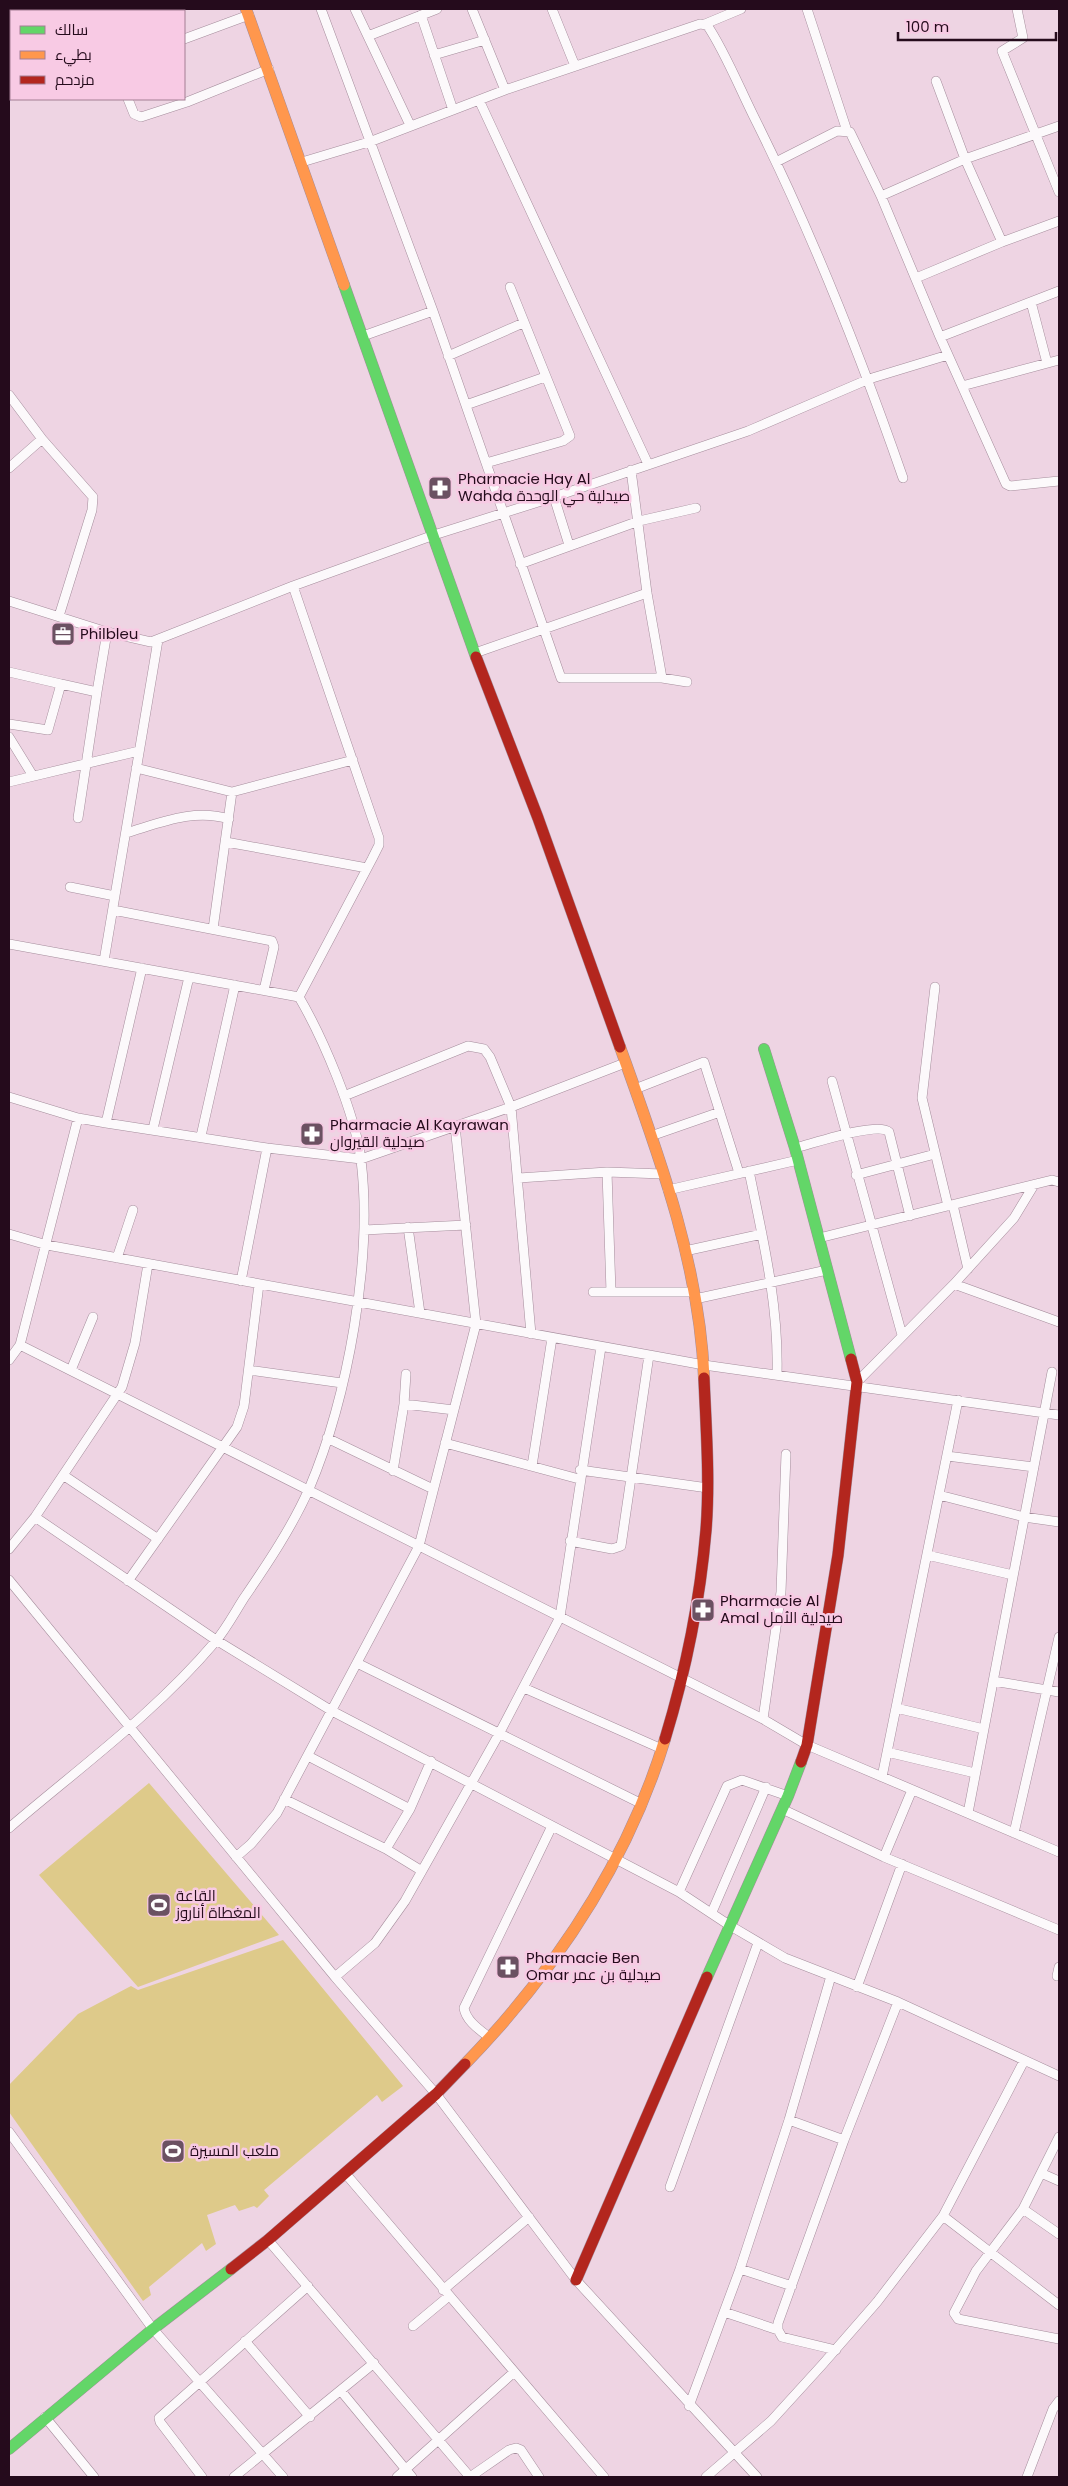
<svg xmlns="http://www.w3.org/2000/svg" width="1068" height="2486" font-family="Poppins,Cairo,sans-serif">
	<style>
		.park { fill: #deca8a }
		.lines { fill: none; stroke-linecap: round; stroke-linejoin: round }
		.stream { stroke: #bbb4f2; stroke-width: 3 }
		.street-casing { stroke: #a58d9c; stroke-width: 10 }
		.fast-casing { stroke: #a58d9c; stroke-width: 12 }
		.slow-casing { stroke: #a58d9c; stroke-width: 12 }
		.jam-casing { stroke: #a58d9c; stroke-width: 12 }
		.street { stroke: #fcf9fb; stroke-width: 9 }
		.fast { stroke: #63d668; stroke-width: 11 }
		.slow { stroke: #ff974d; stroke-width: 11 }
		.jam { stroke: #b3261e; stroke-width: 11 }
		.labels { text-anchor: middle; stroke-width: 5; stroke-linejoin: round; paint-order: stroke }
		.poi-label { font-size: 15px; fill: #250b1c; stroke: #f8cae4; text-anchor: start }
	</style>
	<rect width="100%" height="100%" fill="#eed4e3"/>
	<!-- park -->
	<path class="park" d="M149,1783L279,1935L138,1987L39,1875Z
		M283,1940L403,2086L382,2102L377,2095L264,2190L269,2196L257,2208L254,2206L239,2211L235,2205L207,2215L216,2244L206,2251L202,2243L149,2287L151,2295L143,2301L9,2112V2085L78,2014L131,1986L138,1990Z"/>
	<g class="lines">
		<!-- stream -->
		<path class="stream" d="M99,11L101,9
			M9,100L11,98"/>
		<!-- street casing -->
		<g class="street-casing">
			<path id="street" d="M321,9L433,311L561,678H662L687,682
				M355,9L410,125
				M472,9L505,90
				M552,9L575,66
				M807,9L847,131
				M1017,9L1023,38L1002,51L1059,192
				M421,15L453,110
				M705,24L741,9
				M368,36L437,9
				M184,39L249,15
				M434,55L485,40
				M128,99L134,114L141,117L187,102L269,69
				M479,100L648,464
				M302,162L372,141L505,90L700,24L707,25C725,51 742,94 757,123C814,238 861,357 903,478
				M776,162L837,131L850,132L881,196L940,337L1006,484L1010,486L1059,481
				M881,196L965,159L1059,126
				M1002,242L1059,221
				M916,278L1002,242L965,159L936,81
				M1031,302L1047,363
				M363,336L433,311
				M940,337L1059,291
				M448,356L523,323
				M962,386L1059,360
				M9,395L42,439L93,497L92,510L59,616
				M466,405L545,377
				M486,463L563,441L570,436L510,287
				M9,468L42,439
				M631,470L647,593L662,678
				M554,497L569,545
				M520,564L639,521L696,508
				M293,586L379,838V845L372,859L299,997
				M9,601L107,632L151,642L293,586L434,535L554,497L748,431L869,379L948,355
				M475,653L647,593
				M9,672L61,684L48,730L9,724
				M61,684L97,692L78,818
				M97,692L107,632
				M9,737L33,776
				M136,768L232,792L353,760
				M9,782L139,751
				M126,833C160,823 194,808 229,819
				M226,842L367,868
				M70,887L115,896
				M113,910L272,941L274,947L264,990
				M213,929L232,792
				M9,944L299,997C323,1038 355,1113 361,1160C373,1259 348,1397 309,1489C292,1527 268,1563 244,1598C235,1612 226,1629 215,1642C155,1713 79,1768 9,1828
				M104,961L158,640
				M935,987L922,1098L948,1206
				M832,1081L902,1335
				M635,1089L704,1062L739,1173
				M344,1096L468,1046L484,1049L490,1057L511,1107L531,1334
				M9,1097L78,1118L106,1123L267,1148L361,1159L511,1107L625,1063
				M106,1123L142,968
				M153,1129L189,977
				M201,1136L235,985
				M651,1136L720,1112
				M795,1148C812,1144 878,1121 889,1132L910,1216
				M749,1171C763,1239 779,1306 777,1375
				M607,1172L611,1292
				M856,1175L935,1154
				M519,1178L607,1172L663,1174
				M668,1190L798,1160
				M953,1205L968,1269
				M408,1227L420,1313
				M364,1230L466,1225
				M9,1234L47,1245L704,1365L1059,1415
				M819,1238L1052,1180L1059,1182
				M685,1251L762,1234
				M117,1258L133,1210
				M241,1281L267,1148
				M954,1284L1059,1322
				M593,1292H693
				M695,1299L827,1270
				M20,1345L763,1719L807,1745L1059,1852
				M9,1360L20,1345L78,1118
				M71,1370L93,1317
				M249,1370L342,1383
				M857,1382L954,1284L1014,1218L1034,1185
				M404,1404L454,1410
				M327,1438L433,1489
				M445,1443L579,1479
				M947,1456L1034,1467
				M532,1466L552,1338
				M580,1470L708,1488
				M393,1471L404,1404L406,1374
				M63,1475L158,1539
				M939,1495L1024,1517L1059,1522
				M35,1517L216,1640L332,1711L679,1892L729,1925L785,1958L898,2002L1059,2076
				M570,1541L612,1549L621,1546L649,1355
				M9,1549L35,1517L122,1387L135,1343L148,1264
				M927,1555L1013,1575
				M9,1580L335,1977L436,2094L576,2280L757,2477
				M128,1581L237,1427L244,1406L259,1284
				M357,1663L642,1804
				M993,1681L1059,1692
				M524,1688L662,1749
				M896,1708L984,1729
				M763,1719L781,1592L786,1454
				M887,1752L975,1773
				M308,1756L410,1809
				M882,1777L958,1400
				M284,1799L386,1849L422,1871
				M782,1809L884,1857L1059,1930
				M968,1813L1052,1372
				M1014,1833L1059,1637
				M386,1849L410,1809L431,1761
				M236,1857L251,1844L277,1813L419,1546L476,1324L455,1126
				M884,1857L912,1790
				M679,1892L727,1786L742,1780L788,1796
				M712,1912L766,1787
				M1057,1976L1059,1967
				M335,1977L375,1943L405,1901L499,1734L560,1617L601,1347
				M857,1987L902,1864
				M490,2038C480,2030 466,2021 464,2008L552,1826
				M789,2120L844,2140
				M9,2132L153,2329L283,2477
				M1059,2137L1023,2209L976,2271L954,2313L958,2319L1059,2339
				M345,2173L604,2477
				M1041,2173L1059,2181
				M670,2187L758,1943
				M1023,2209L1059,2234
				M943,2216L1059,2305
				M268,2240L470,2477
				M740,2269L792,2286
				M443,2290L529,2217
				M724,2312L778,2330
				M413,2326L449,2296
				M245,2341L310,2417
				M836,2350L782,2337L778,2330V2323L844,2140L898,2002
				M341,2391L412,2477
				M689,2406L740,2269L789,2120L831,1976
				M45,2417L94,2477
				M202,2477L160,2422L159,2418L308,2286
				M234,2477L374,2363
				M397,2477L513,2373
				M470,2477L509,2450L516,2448L521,2450L539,2477
				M706,2477L771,2421L822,2365L877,2302L943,2216L1024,2061
				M1027,2477L1053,2409L1059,2401"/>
		</g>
		<!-- fast casing -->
		<g class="fast-casing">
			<path id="fast" d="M344,285L476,657
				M764,1049L795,1148L851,1359
				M707,1977L788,1796L801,1762
				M9,2449L153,2329L231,2269"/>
		</g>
		<!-- slow casing -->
		<g class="slow-casing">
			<path id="slow" d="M246,9L344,285
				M620,1047C658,1153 700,1265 704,1378
				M465,2064C556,1970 627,1864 665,1739"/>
		</g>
		<!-- jam casing -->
		<g class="jam-casing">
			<path id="jam" d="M22,11L29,9
				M476,657L538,818L620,1047
				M665,1739C686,1670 700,1601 706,1530C710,1480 706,1428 704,1378
				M801,1762L807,1745L838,1555L857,1382L851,1359
				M231,2269L268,2240L436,2094L465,2064
				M576,2280L707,1977"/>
		</g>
		<!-- street -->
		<use href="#street" class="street"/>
		<!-- fast -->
		<use href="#fast" class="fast"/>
		<!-- slow -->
		<use href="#slow" class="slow"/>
		<!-- jam -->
		<use href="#jam" class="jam"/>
	</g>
	<!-- icons -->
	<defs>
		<g id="pharmacy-square" transform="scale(1.25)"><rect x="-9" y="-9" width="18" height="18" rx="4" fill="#6b5162" stroke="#f8cae4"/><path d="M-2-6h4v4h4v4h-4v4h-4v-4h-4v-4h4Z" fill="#fff"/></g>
		<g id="office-square" transform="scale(1.25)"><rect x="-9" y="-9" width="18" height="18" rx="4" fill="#6b5162" stroke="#f8cae4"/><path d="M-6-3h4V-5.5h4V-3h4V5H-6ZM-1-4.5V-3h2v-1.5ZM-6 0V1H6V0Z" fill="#fff"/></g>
		<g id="stadium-square" transform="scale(1.25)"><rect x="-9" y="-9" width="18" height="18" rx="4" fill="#6b5162" stroke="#f8cae4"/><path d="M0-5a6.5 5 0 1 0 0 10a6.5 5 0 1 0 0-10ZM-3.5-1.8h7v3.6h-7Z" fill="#fff"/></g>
	</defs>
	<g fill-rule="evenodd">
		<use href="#pharmacy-square" x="440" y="488"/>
		<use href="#office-square" x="63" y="634"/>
		<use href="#pharmacy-square" x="312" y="1134"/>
		<use href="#pharmacy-square" x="703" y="1610"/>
		<use href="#stadium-square" x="159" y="1905"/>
		<use href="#pharmacy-square" x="508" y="1967"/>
		<use href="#stadium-square" x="173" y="2151"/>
	</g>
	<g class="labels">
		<!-- poi labels -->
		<g class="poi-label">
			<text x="458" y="484">Pharmacie Hay Al<tspan x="458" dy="17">Wahda صيدلية حي الوحدة</tspan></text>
			<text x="80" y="639">Philbleu</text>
			<text x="330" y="1130">Pharmacie Al Kayrawan<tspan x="330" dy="17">صيدلية القيروان</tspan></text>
			<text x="720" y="1606">Pharmacie Al<tspan x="720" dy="17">Amal صيدلية الأمل</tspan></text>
			<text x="176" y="1901">القاعة<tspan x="176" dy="17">المغطاة أناروز</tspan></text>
			<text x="526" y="1963">Pharmacie Ben<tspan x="526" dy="17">Omar صيدلية بن عمر</tspan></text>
			<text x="190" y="2156">ملعب المسيرة</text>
		</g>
	</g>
	<!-- border -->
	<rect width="1068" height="2486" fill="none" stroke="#250b1c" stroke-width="20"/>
	<!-- legend -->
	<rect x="10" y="10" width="175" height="90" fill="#f8cae4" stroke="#a47e94"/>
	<rect x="20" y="26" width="25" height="8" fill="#63d668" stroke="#a47e94"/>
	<text x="55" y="35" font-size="15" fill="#250b1c">سالك</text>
	<rect x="20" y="51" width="25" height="8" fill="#ff974d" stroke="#a47e94"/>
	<text x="55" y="60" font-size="15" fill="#250b1c">بطيء</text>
	<rect x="20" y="76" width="25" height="8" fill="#b3261e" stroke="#a47e94"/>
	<text x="55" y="85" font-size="15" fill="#250b1c">مزدحم</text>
	<!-- scale -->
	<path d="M898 32v8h158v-8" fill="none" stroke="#250b1c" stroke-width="2.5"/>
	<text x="906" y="32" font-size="15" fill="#250b1c" stroke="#f8cae4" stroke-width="4" paint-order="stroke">100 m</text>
</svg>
